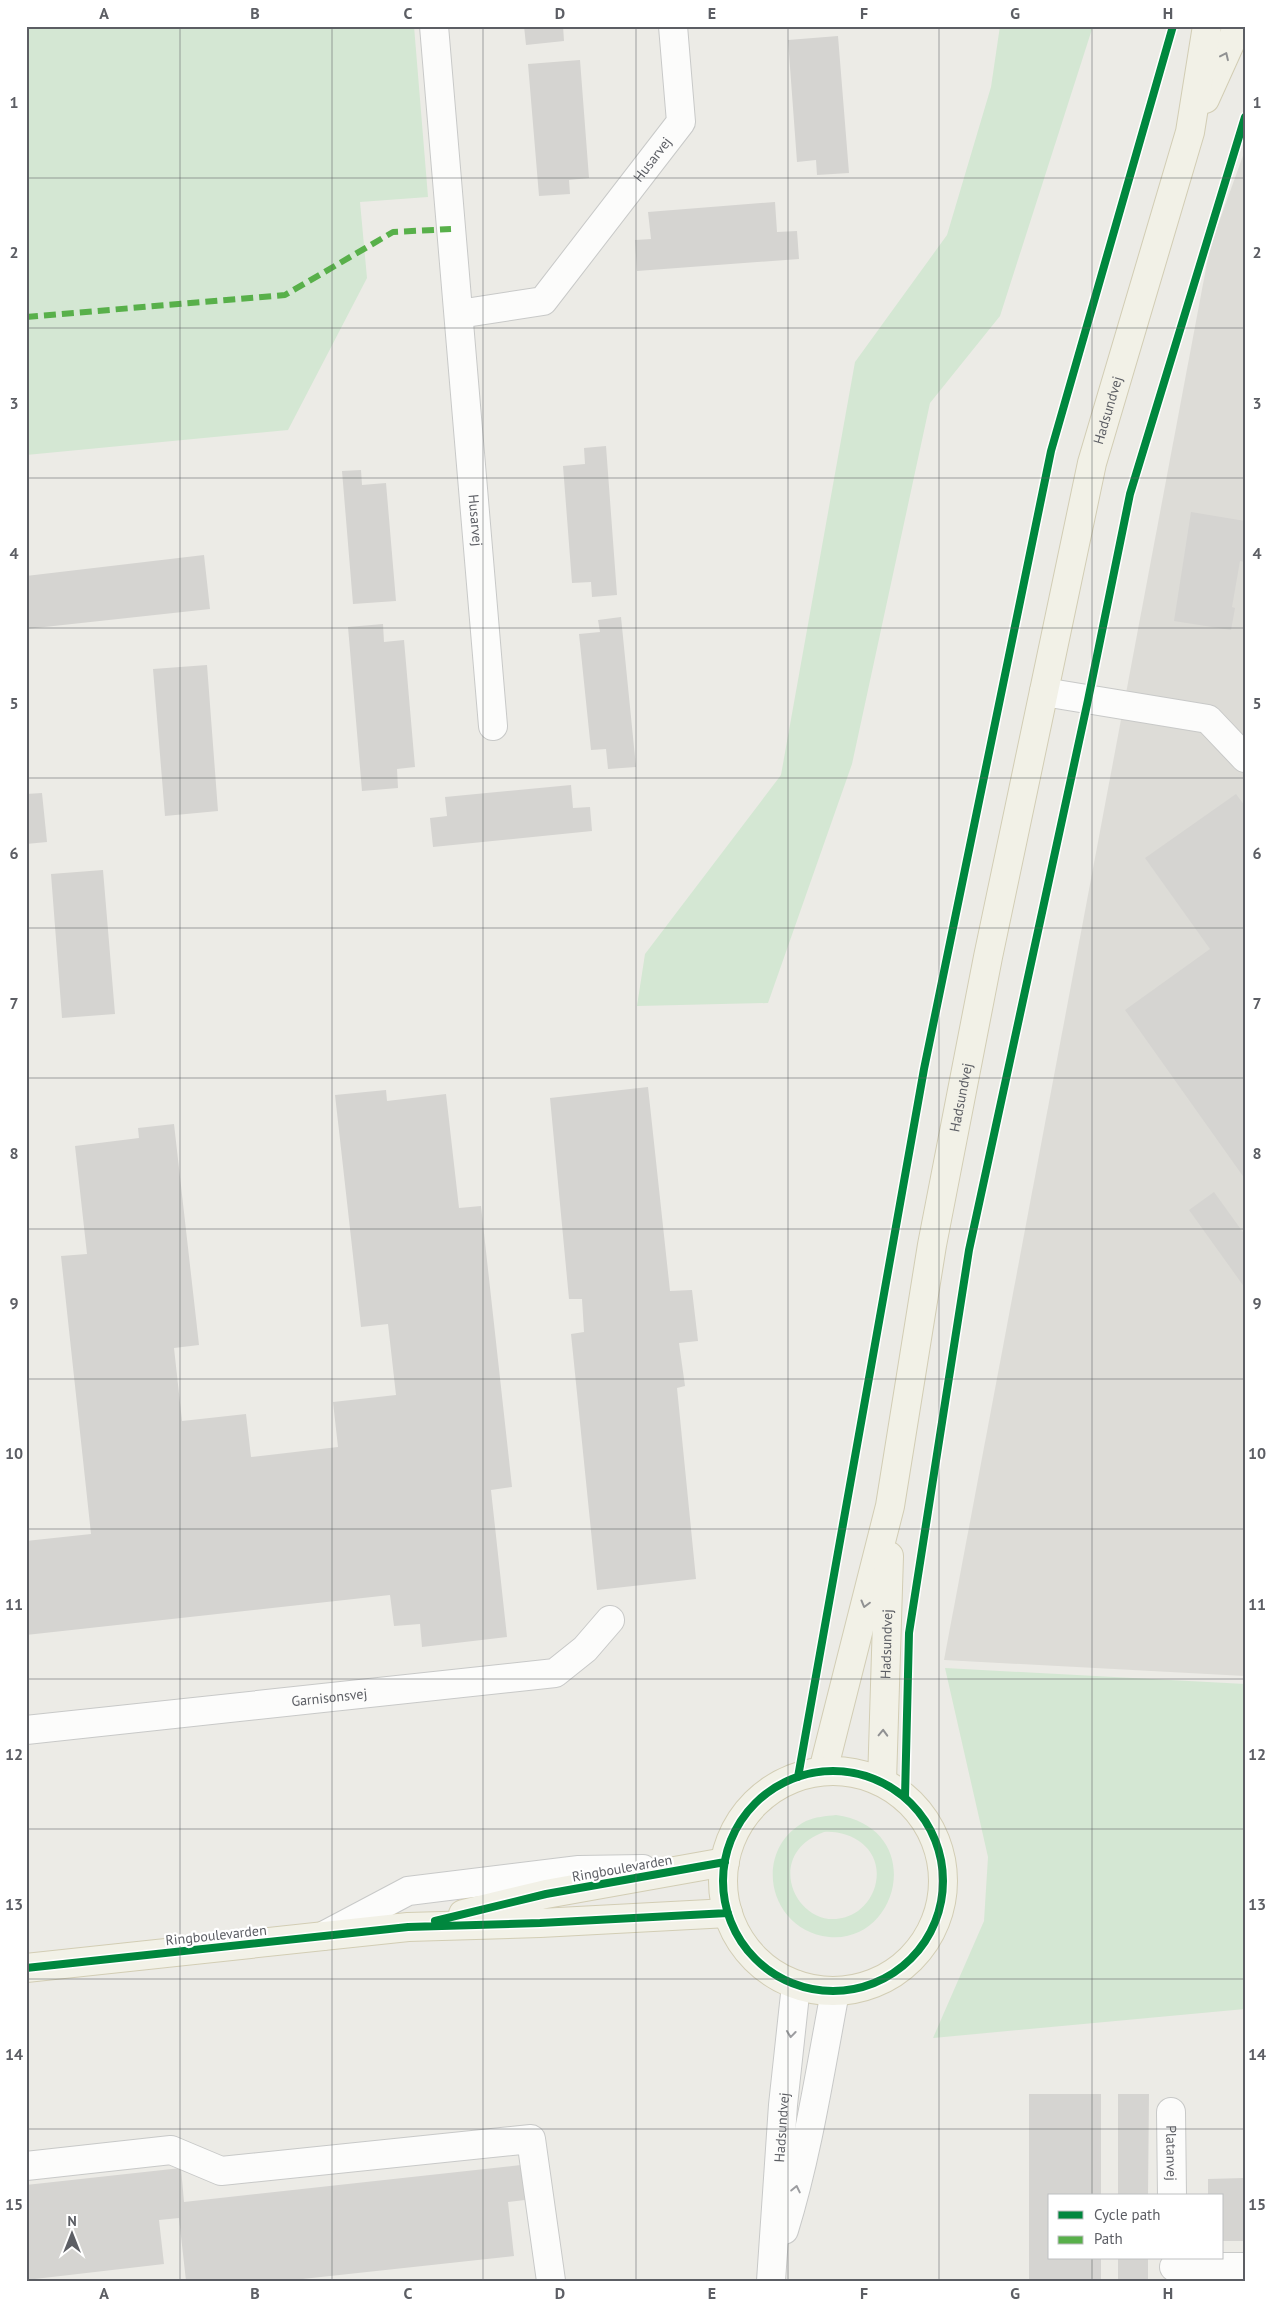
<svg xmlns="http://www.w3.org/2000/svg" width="1271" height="2307" font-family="'PT Sans',sans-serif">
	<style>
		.industrial { fill: #dddcd7 }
		.green { fill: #d4e7d3; fill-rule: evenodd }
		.building { fill: #d5d4d1 }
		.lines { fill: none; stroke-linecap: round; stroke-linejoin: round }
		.minor-casing { stroke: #c8c9c8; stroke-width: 30 }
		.major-casing { stroke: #d2cdb4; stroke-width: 30 }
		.minor { stroke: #fcfcfb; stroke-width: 28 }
		.major { stroke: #f2f1e7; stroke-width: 28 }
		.quiet { stroke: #58b04a; stroke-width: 6; stroke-dasharray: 12 6; stroke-linecap: butt }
		.cycleway-casing { stroke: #fff; stroke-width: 11 }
		.cycleway { stroke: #00873e; stroke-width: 8 }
		.oneway { stroke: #909192 }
		.oneway2 { stroke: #9c9da0 }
		.grid { fill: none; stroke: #5c5e64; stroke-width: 1; stroke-opacity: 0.55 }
		.labels { text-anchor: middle; stroke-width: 4.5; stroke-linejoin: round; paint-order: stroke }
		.street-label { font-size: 14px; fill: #5c5e64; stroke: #fff }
		.neatline { fill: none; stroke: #5c5e64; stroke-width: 2 }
		.grid-label { font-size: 16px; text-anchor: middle; font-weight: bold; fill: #5c5e64 }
	</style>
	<rect width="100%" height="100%" fill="#ecebe6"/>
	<!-- industrial -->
	<path class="industrial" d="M1245,150V1676L944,1660L1210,247Z"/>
	<!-- green -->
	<path class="green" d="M26,26H414L428,197L360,202L367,278L288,430L26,455Z
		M1000,26H1093L1000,316L930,403L852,764L768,1003L637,1006L645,954L781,775L855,362L947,235L991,87Z
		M945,1668L1245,1684V2009L933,2038L984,1921L988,1857Z
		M836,1815C927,1828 900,1944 829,1937C768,1930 751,1850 806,1821C815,1817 826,1816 836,1815ZM824,1832C853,1830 882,1850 876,1882C874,1894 867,1904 858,1911C805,1946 755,1857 824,1832Z"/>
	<!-- building -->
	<path class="building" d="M524,26H563L564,41L526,45Z
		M838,36L849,173L817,175L816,160L797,162L788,40Z
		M580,60L589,178L569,180L570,194L539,196L528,64Z
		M775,202L777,232L797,231L799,259L637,271L635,240L651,239L648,212Z
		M606,446L617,595L592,597L591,582L572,583L563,466L585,464L584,448Z
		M361,470L362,485L386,483L396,601L353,604L342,471Z
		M1191,512L1245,521V562L1240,561L1232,607L1235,608L1231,630L1174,621Z
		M204,555L210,609L26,629V576Z
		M621,617L636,767L608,769L606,749L591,750L579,634L600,632L598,620Z
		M383,624L384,642L404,640L415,767L397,769L398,788L362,791L348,627Z
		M207,665L218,811L165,816L153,669Z
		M571,785L573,808L590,807L592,831L433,847L430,818L447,816L445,797Z
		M42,793L47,842L26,844V794Z
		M1236,794L1245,806V1179L1125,1010L1210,949L1145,858Z
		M103,870L115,1014L62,1018L51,874Z
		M648,1087L670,1291L692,1290L698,1341L679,1343L685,1386L677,1388L696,1579L597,1590L571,1334L584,1332L582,1299H569L550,1098Z
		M386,1090L387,1101L446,1094L459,1208L481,1206L512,1487L491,1490L507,1637L422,1647L420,1624L394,1626L390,1595L26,1635V1541L91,1534L61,1256L87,1254L75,1146L139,1138L138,1128L174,1124L199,1345L174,1348L182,1421L246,1414L251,1457L338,1447L333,1402L396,1395L388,1324L361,1327L335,1095Z
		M1214,1192L1245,1235V1288L1189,1210Z
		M1029,2094H1101V2196H1050V2258H1101V2281H1029Z
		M1118,2094H1149L1148,2196H1118Z
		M521,2165L525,2200L508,2202L514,2256L284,2281H186L179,2218L159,2220L164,2264L26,2280V2185L181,2168L184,2202Z
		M1243,2178L1245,2241H1222V2196H1208V2179Z
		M1118,2258H1148V2281H1118Z"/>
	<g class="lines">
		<!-- minor casing -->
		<g class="minor-casing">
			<g id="minor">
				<path id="s1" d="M434,26L493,726"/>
				<path id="s2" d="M459,314L543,301L681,122L673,26"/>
				<path d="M1044,692L1208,719L1245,758"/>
				<path id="s3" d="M26,1730L555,1673L585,1649L610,1620"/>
				<path d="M323,1936L408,1891L579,1870L643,1869"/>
				<path id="s4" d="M1171,2112L1172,2196"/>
				<path d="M26,2166L171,2150L221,2171L531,2139L551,2281"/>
				<path d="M784,2230C808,2152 820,2071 835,1992"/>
				<path d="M1174,2267H1245"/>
				<path id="s5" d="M771,2281L783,2105L796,1985"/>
			</g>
		</g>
		<!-- major casing -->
		<g class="major-casing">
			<g id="major">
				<path d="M1205,99L1238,26"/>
				<path id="s6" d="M823,1771L890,1506L932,1245L988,957L1092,463L1190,132L1207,26"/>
				<circle cx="833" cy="1881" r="110"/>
				<path id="s7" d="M882,1782L889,1556"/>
				<path d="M463,1914L546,1894L725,1862"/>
				<path d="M26,1968L408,1927L540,1923L728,1913"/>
			</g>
		</g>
		<!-- minor -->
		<use href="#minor" class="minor"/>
		<!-- major -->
		<use href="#major" class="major"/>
		<!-- quiet -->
		<path class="quiet" d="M26,317L285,295L393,232L451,229"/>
		<!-- cycleway casing -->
		<g class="cycleway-casing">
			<path id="cycleway" d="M723 1881a110 110 0 1 1 220 0a110 110 0 1 1-220 0Z
				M798,1777L924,1069L1051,451L1173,26
				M905,1797L909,1633L969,1250L1088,700L1130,494L1245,117
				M435,1921L546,1894L725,1862
				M26,1968L408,1927L540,1923L728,1913"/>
		</g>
		<!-- cycleway -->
		<use href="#cycleway" class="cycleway"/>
	</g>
	<!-- one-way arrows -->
	<defs><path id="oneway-chevron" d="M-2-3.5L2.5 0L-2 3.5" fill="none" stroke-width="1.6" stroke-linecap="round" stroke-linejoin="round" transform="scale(1.25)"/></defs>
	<g class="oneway">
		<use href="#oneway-chevron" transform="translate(1225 56) rotate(-65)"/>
		<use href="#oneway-chevron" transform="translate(865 1604) rotate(105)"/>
		<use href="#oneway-chevron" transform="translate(883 1733) rotate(-88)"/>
	</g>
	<g class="oneway2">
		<use href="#oneway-chevron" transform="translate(791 2034) rotate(96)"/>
		<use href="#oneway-chevron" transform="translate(796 2189) rotate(-78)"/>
	</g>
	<!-- grid -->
	<path class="grid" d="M180,26V2281M332,26V2281M483,26V2281M636,26V2281M788,26V2281M939,26V2281M1092,26V2196M26,178H1245M26,328H1245M26,478H1245M26,628H1245M26,778H1245M26,928H1245M26,1078H1245M26,1229H1245M26,1379H1245M26,1529H1245M26,1679H1245M26,1829H1245M26,1979H1245M26,2129H1245M1092,2258V2281"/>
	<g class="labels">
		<!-- street labels -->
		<g class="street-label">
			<text dy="5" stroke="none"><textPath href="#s2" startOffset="264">Husarvej</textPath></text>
			<text dy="5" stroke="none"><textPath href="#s6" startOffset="1391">Hadsundvej</textPath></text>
			<text dy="5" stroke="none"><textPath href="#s1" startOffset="496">Husarvej</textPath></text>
			<text dy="5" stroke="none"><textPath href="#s6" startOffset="688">Hadsundvej</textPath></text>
			<text dy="5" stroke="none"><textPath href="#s7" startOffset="138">Hadsundvej</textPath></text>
			<text dy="5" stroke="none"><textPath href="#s3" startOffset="305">Garnisonsvej</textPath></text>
			<text transform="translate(622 1868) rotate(-10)" y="5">Ringboulevarden</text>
			<text transform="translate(216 1935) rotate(-6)" y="5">Ringboulevarden</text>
			<text dy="5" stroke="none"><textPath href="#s5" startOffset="154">Hadsundvej</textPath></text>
			<text dy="5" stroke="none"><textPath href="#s4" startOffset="41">Platanvej</textPath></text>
		</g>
	</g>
	<!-- border -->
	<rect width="1271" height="2307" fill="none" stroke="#ffffff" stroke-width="55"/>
	<!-- legend -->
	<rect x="1048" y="2194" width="175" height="65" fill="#ffffff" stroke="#bebfc1"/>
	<rect x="1058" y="2211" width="25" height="8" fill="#00873e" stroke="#bebfc1"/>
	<text x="1094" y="2220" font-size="15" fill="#5c5e64">Cycle path</text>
	<rect x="1058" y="2236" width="25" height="8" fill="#58b04a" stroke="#bebfc1"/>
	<text x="1094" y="2244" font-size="15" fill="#5c5e64">Path</text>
	<!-- north arrow -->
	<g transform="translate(72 2234)" stroke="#ffffff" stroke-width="4" paint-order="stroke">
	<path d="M0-4L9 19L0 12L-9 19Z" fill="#5c5e64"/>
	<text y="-8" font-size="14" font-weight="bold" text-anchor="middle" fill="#5c5e64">N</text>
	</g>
	<rect x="28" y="28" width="1216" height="2252" class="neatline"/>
	<g class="grid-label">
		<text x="104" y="19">A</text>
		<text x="255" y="19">B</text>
		<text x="408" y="19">C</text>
		<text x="560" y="19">D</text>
		<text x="712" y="19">E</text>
		<text x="864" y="19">F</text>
		<text x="1015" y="19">G</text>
		<text x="1168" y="19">H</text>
		<text x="14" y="108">1</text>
		<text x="1257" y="108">1</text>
		<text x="14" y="258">2</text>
		<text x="1257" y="258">2</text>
		<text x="14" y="409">3</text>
		<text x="1257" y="409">3</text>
		<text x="14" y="559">4</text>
		<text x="1257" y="559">4</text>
		<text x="14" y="709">5</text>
		<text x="1257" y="709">5</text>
		<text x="14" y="859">6</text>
		<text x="1257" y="859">6</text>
		<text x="14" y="1009">7</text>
		<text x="1257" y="1009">7</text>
		<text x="14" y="1159">8</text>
		<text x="1257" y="1159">8</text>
		<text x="14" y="1309">9</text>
		<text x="1257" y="1309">9</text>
		<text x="14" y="1459">10</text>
		<text x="1257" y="1459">10</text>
		<text x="14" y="1610">11</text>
		<text x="1257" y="1610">11</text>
		<text x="14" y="1760">12</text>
		<text x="1257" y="1760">12</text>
		<text x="14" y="1910">13</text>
		<text x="1257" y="1910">13</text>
		<text x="14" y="2060">14</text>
		<text x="1257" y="2060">14</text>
		<text x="14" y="2210">15</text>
		<text x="1257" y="2210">15</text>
		<text x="104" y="2299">A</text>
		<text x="255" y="2299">B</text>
		<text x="408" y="2299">C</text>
		<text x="560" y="2299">D</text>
		<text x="712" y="2299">E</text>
		<text x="864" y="2299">F</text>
		<text x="1015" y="2299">G</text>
		<text x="1168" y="2299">H</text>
	</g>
</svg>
